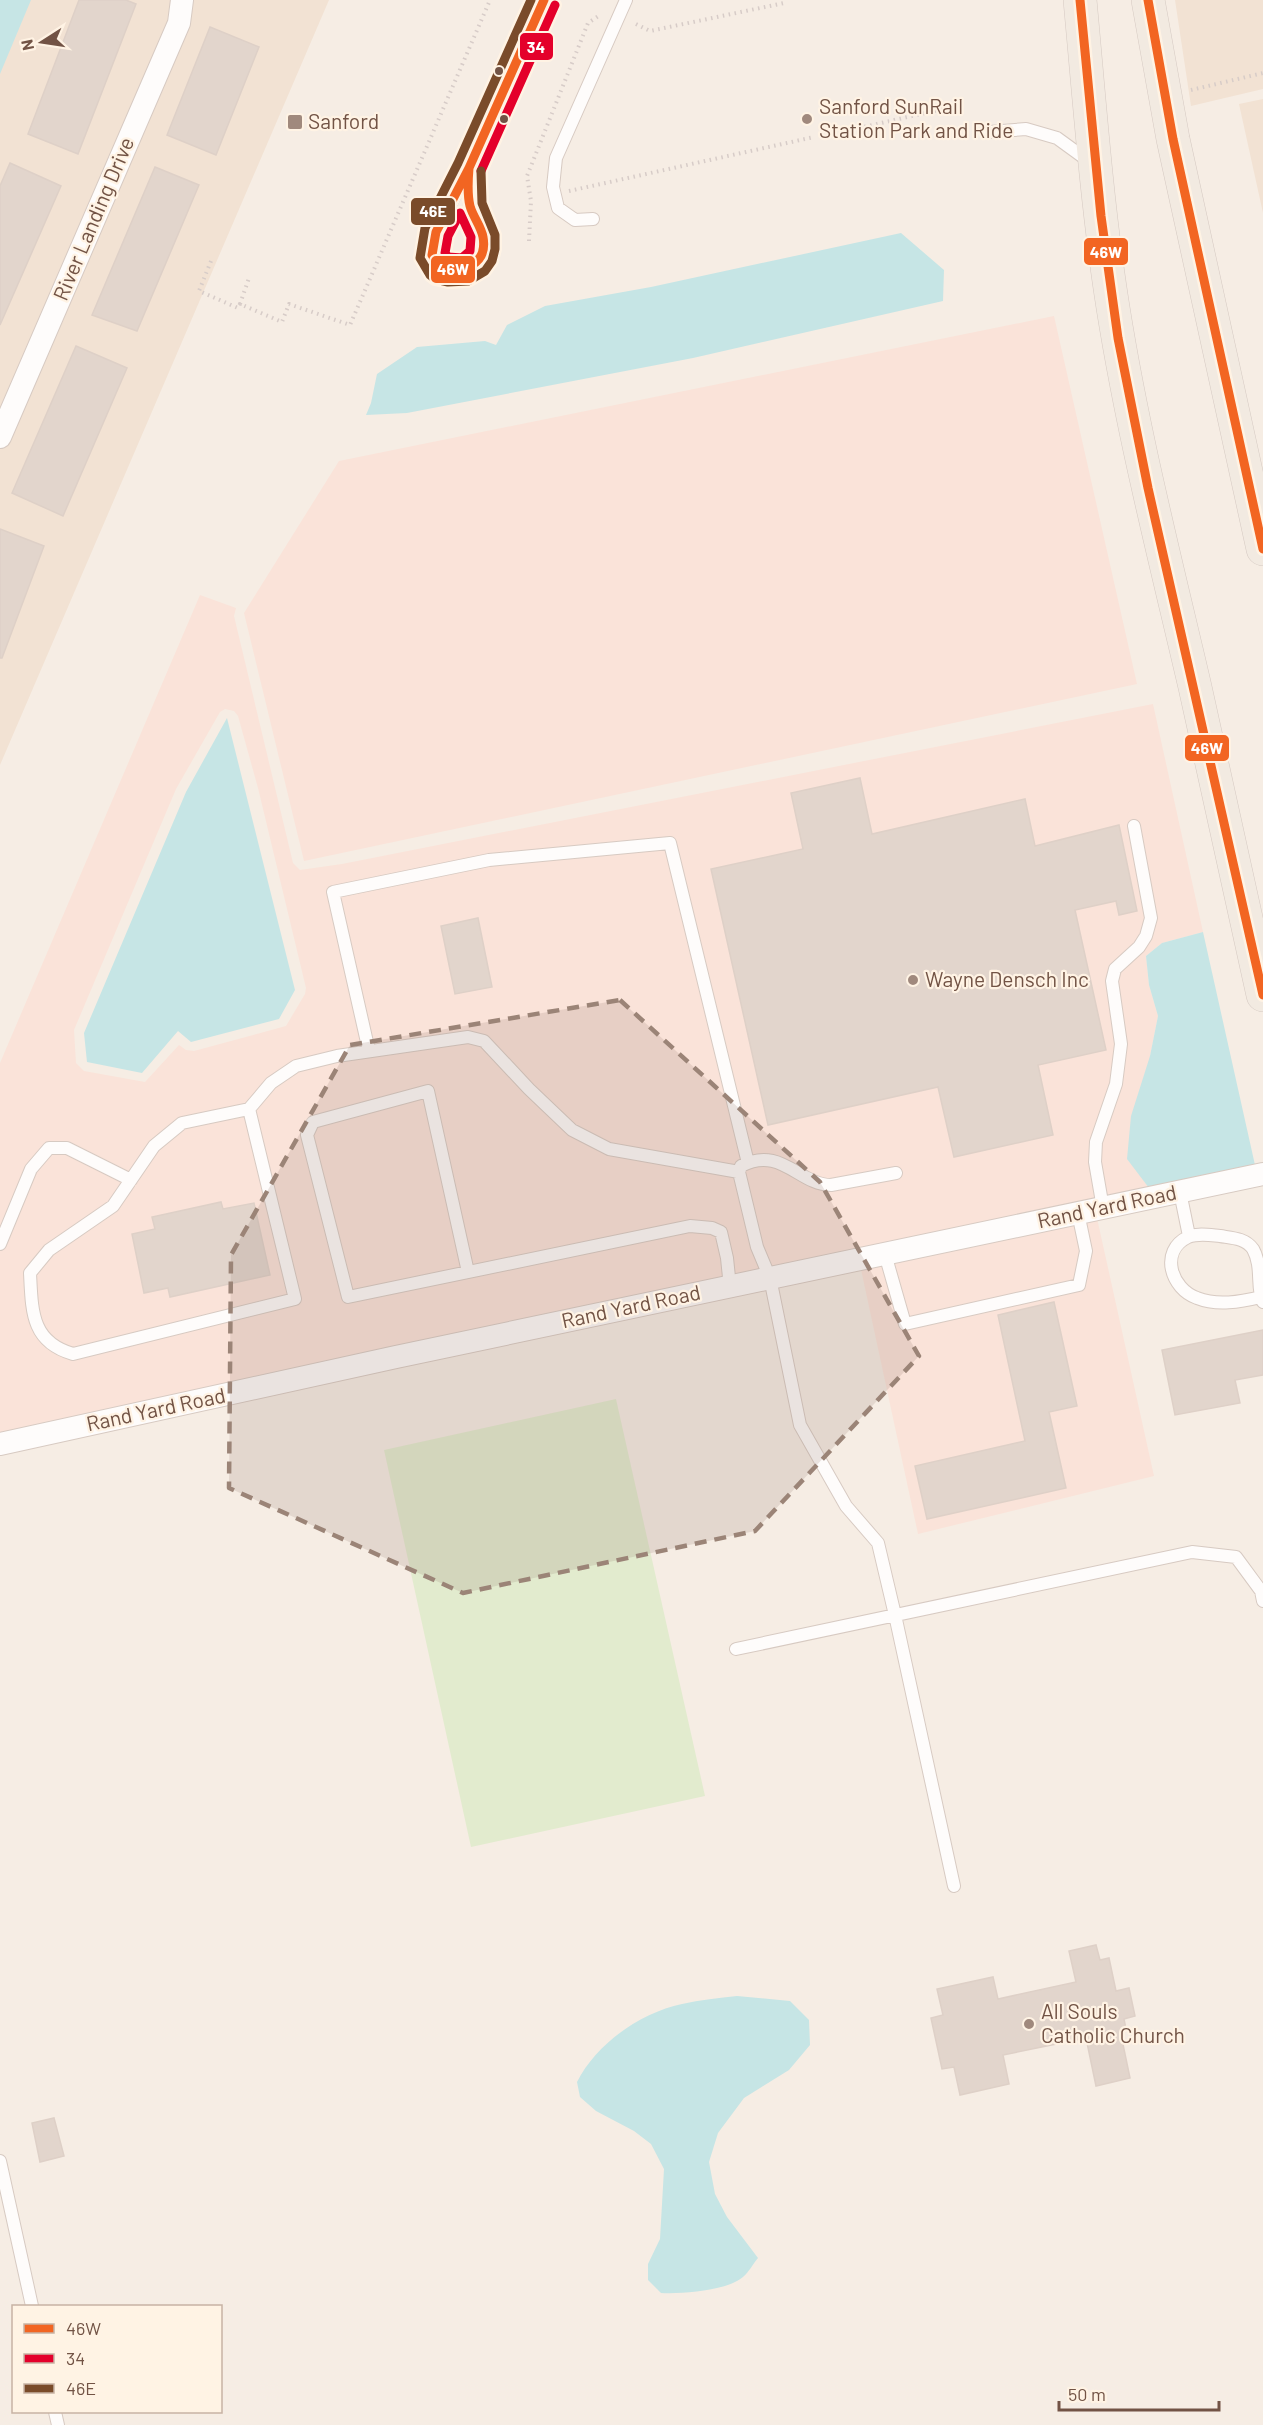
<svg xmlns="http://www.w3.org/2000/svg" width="1263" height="2425" font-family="Barlow,sans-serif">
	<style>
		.residential { fill: #f2e2d3 }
		.commercial { fill: #fae3d9; fill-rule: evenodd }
		.green { fill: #e2ebce }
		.water { fill: #c6e5e5 }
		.building { fill: #e2d5cc; stroke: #ded0c7; stroke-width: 1.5 }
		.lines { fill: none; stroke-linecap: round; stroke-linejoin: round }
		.lane-casing { stroke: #d7cac2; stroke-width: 14 }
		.street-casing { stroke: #d7cac2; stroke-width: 24 }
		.primary-casing { stroke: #d5c9c2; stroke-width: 34 }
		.path { stroke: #d7ccc8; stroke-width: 4; stroke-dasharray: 1.5 4.5; stroke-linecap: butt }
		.lane { stroke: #fefcfb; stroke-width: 12 }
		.street { stroke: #fefcfb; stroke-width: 22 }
		.primary { stroke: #f2eae1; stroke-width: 33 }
		.bus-1-casing { stroke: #fff3e4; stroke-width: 14 }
		.bus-2-casing { stroke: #fff3e4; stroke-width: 14 }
		.bus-3-casing { stroke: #fff3e4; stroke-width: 14 }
		.bus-1 { stroke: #f26522; stroke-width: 9 }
		.bus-2 { stroke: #e4002b; stroke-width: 9 }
		.bus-3 { stroke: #7a4b2a; stroke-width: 9 }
		.marked { fill: #9b8477; fill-opacity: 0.2; stroke: #9b8477; stroke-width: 4.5; stroke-dasharray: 12 8; stroke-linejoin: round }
		.bus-dot { fill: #725345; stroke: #fff3e4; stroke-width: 2 }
		.poi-dot { fill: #a0897d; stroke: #fff3e4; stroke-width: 2 }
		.labels { text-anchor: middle; stroke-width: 4.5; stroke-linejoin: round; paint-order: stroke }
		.poi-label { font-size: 21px; fill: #725345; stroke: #fff3e4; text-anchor: start }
		.street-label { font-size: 21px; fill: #725345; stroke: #fff3e4 }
		.line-badge { stroke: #fff3e4; stroke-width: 2 }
		.badge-label { font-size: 16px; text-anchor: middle; font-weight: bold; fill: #fff }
	</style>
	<rect width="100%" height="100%" fill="#f6ede4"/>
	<!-- residential -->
	<path class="residential" d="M0,0H329L0,765Z
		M1175,0H1263V89L1191,106Z
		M1263,99V213L1239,104Z"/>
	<!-- commercial -->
	<path class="commercial" d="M1054,316L1137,684L304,861L244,613L339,461Z
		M200,595L236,608L234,616L293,863L300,870L342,864L1153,704L1203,932L1162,943L1146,956L1149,985L1158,1016L1150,1056L1149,1188L1093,1200L1154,1476L918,1534L857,1251L0,1434V1063ZM225,709L234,711L238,716L258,788L306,988L305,994L286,1026L194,1051L186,1050L179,1045L145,1082L84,1071L76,1063L74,1030L176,789L220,712Z"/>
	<!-- green -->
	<path class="green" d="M616,1399L705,1796L471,1847L384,1450Z"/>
	<!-- water -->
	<path class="water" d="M0,0H31L0,74Z
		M901,233L944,270L943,301L693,358L407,413L366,415L371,403L377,374L417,347L485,341L496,345L507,325L545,306L651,287Z
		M227,718L295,990L279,1019L191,1042L178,1031L142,1073L87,1062L84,1033L186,792Z
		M1203,932L1255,1165L1149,1188L1127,1159L1131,1116L1150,1056L1158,1016L1149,985L1146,956L1162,943Z
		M737,1996L790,2001L809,2020L810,2045L789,2070L744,2098L718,2133L709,2162L715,2194L727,2217L758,2258C753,2264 749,2272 743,2277C726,2291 683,2294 661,2293L648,2280V2264L660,2239L664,2169L651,2144L634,2131L596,2111L580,2097L577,2082C596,2044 640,2013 682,2004C700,2000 719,1998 737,1996Z"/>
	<!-- building -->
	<path class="building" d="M79,0H126L136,4L78,154L28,134Z
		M210,27L259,47L216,155L167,135Z
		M10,163L61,186L0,325V186Z
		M155,167L199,185L137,331L92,315Z
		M76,346L127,368L63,516L12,493Z
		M0,529L44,546L2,658H0Z
		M860,778L872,834L1025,799L1035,846L1119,825L1137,911L1119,915L1116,901L1075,910L1106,1050L1038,1065L1053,1135L954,1157L938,1087L768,1125L711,869L803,849L791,793Z
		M478,918L492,987L455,994L441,926Z
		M221,1202L223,1209L254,1203L270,1275L170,1297L168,1288L144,1293L132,1234L155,1229L152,1217Z
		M1054,1302L1077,1406L1049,1412L1066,1488L927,1519L915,1466L1025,1441L998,1315Z
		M1263,1330V1375L1235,1380L1240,1403L1175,1415L1162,1350Z
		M1096,1945L1100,1960L1109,1958L1116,1991L1129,1988L1135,2016L1124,2019L1126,2029L1120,2030L1130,2078L1096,2086L1086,2038L1003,2055L1009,2084L960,2095L954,2067L942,2069L931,2018L943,2015L937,1989L993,1977L998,1999L1076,1982L1069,1951Z
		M54,2118L64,2156L40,2162L32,2123Z"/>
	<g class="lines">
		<!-- lane casing -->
		<g class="lane-casing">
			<path id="lane" d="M989,132L1026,129L1057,138L1090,162
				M469,168C468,181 468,193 470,206C473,217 481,227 483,237C488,267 463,275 440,268L432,255L436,232L469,168L544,0
				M593,219L575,220L558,208L553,187L556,158L626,0
				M369,1051L333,892L489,860L670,843L748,1163
				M249,1109L182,1123L154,1146L113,1206L49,1250L30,1273C32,1311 31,1342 73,1354L295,1299L249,1109L271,1083L296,1066L337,1056L468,1037L484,1041L529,1089L572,1130L609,1149L739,1172
				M896,1173L831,1185C799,1185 781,1145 741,1166L739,1172L757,1247L770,1278L800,1425L846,1506L878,1543L895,1615L954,1886
				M1180,1192L1189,1236
				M1103,1208L1095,1162L1096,1142L1116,1084L1121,1044L1112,981L1115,969L1139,947L1146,936L1151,918L1134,826
				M0,1244L31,1169L49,1148H67L131,1180
				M885,1254L905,1324L1079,1285L1086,1251L1078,1213
				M468,1272L428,1091L313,1122L307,1135L348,1297L690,1226L712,1228L721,1232L727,1258L730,1287
				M1261,1297C1240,1302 1217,1306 1197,1298C1171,1289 1159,1251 1188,1237C1198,1233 1209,1235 1220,1236C1232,1238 1245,1238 1253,1249C1263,1267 1256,1288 1263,1302
				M736,1649L1192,1552L1236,1557L1261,1591L1263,1601
				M0,2161L32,2306
				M55,2412L58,2425"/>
		</g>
		<!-- street casing -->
		<g class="street-casing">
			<path id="street" d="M0,437L179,23L182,0
				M0,1444L396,1357L1263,1174"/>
		</g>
		<!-- primary casing -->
		<g class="primary-casing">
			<path id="primary" d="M1080,0C1089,96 1096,193 1110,288C1130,423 1164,554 1195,687C1218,789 1240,892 1263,995
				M1148,0L1173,139L1263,549"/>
		</g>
		<!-- path -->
		<path class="path" d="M636,24L650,31L784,3
			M1191,90L1263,73
			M841,132L952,107
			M569,191L814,137
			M529,241L531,201L527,176L588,23L600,15
			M211,261L199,291L238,308L240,304L282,322L289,304L350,325L490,0
			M240,304L249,278"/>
		<!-- lane -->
		<use href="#lane" class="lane"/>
		<!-- street -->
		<use href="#street" class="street"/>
		<!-- primary -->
		<use href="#primary" class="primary"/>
		<!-- bus-1 casing -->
		<g class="bus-1-casing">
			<path id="bus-1" d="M1080,0L1101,216L1118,338L1148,488L1263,995
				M1148,0L1173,139L1263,549
				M469,168C468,180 467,194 470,206C473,217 481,226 483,237C488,265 463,273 440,268L432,255L436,232Z
				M469,168L544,0"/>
		</g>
		<!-- bus-2 casing -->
		<g class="bus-2-casing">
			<path id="bus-2" d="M481,171L555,5
				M460,213L471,237L470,251L462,258L448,257L445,253L448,236Z"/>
		</g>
		<!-- bus-3 casing -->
		<g class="bus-3-casing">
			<path id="bus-3" d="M481,171L482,203L495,235V249L492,261L485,271L468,281L448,282L435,279L430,275L420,258L425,228L458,163L531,0"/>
		</g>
		<!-- bus-1 -->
		<use href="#bus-1" class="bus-1"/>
		<!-- bus-2 -->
		<use href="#bus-2" class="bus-2"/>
		<!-- bus-3 -->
		<use href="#bus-3" class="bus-3"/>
	</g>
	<!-- marked area -->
	<path class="marked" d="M620,1000L820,1182L919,1356L755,1531L463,1593L229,1488L231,1255L350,1045Z"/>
	<!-- markers -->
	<g class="bus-dot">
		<circle cx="499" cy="71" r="5"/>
		<circle cx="504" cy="119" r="5"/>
	</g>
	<g class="poi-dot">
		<circle cx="807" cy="119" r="6"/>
		<rect x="287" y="114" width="16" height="16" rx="3"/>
		<circle cx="913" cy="980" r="6"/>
		<circle cx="1029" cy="2024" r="6"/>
	</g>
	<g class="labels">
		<!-- poi labels -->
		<g class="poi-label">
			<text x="819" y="114">Sanford SunRail<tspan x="819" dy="24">Station Park and Ride</tspan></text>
			<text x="308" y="129">Sanford</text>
			<text x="925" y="987">Wayne Densch Inc</text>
			<text x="1041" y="2019">All Souls<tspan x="1041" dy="24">Catholic Church</tspan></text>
		</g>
		<!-- street labels -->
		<g class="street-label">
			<text transform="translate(94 219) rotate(-67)" y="7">River Landing Drive</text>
			<text transform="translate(1107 1207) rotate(-12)" y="7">Rand Yard Road</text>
			<text transform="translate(631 1307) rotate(-12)" y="7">Rand Yard Road</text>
			<text transform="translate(156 1410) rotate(-12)" y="7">Rand Yard Road</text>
		</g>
	</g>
	<g class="line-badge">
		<rect x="519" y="32" width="35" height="29" rx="6" fill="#e4002b"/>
		<rect x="410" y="197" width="46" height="29" rx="6" fill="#7a4b2a"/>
		<rect x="1083" y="237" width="46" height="29" rx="6" fill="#f26522"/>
		<rect x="430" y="255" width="46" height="29" rx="6" fill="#f26522"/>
		<rect x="1184" y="734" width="46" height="28" rx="6" fill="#f26522"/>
	</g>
	<g class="badge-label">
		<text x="536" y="53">34</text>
		<text x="433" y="217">46E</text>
		<text x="1106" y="258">46W</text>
		<text x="453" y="275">46W</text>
		<text x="1207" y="754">46W</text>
	</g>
	<!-- legend -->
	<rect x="12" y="2305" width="210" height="108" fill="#fff3e4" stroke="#c7b3a4" stroke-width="1.5"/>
	<rect x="24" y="2324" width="30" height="9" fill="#f26522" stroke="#c7b3a4" stroke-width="1.5"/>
	<text x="66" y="2335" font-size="18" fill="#725345">46W</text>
	<rect x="24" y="2354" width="30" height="9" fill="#e4002b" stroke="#c7b3a4" stroke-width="1.5"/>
	<text x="66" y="2365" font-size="18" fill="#725345">34</text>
	<rect x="24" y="2384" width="30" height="9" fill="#7a4b2a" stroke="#c7b3a4" stroke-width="1.5"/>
	<text x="66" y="2395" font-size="18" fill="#725345">46E</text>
	<!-- north arrow -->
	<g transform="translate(42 42) rotate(258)" stroke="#fff3e4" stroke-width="4.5" paint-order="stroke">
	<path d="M0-4.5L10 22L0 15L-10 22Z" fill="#725345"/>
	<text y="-9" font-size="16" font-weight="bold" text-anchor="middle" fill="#725345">N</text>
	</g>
	<!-- scale -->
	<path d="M1059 2401v9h160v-9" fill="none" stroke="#725345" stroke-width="3"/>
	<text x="1068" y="2401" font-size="18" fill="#725345" stroke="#fff3e4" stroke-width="4.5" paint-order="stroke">50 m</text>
</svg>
